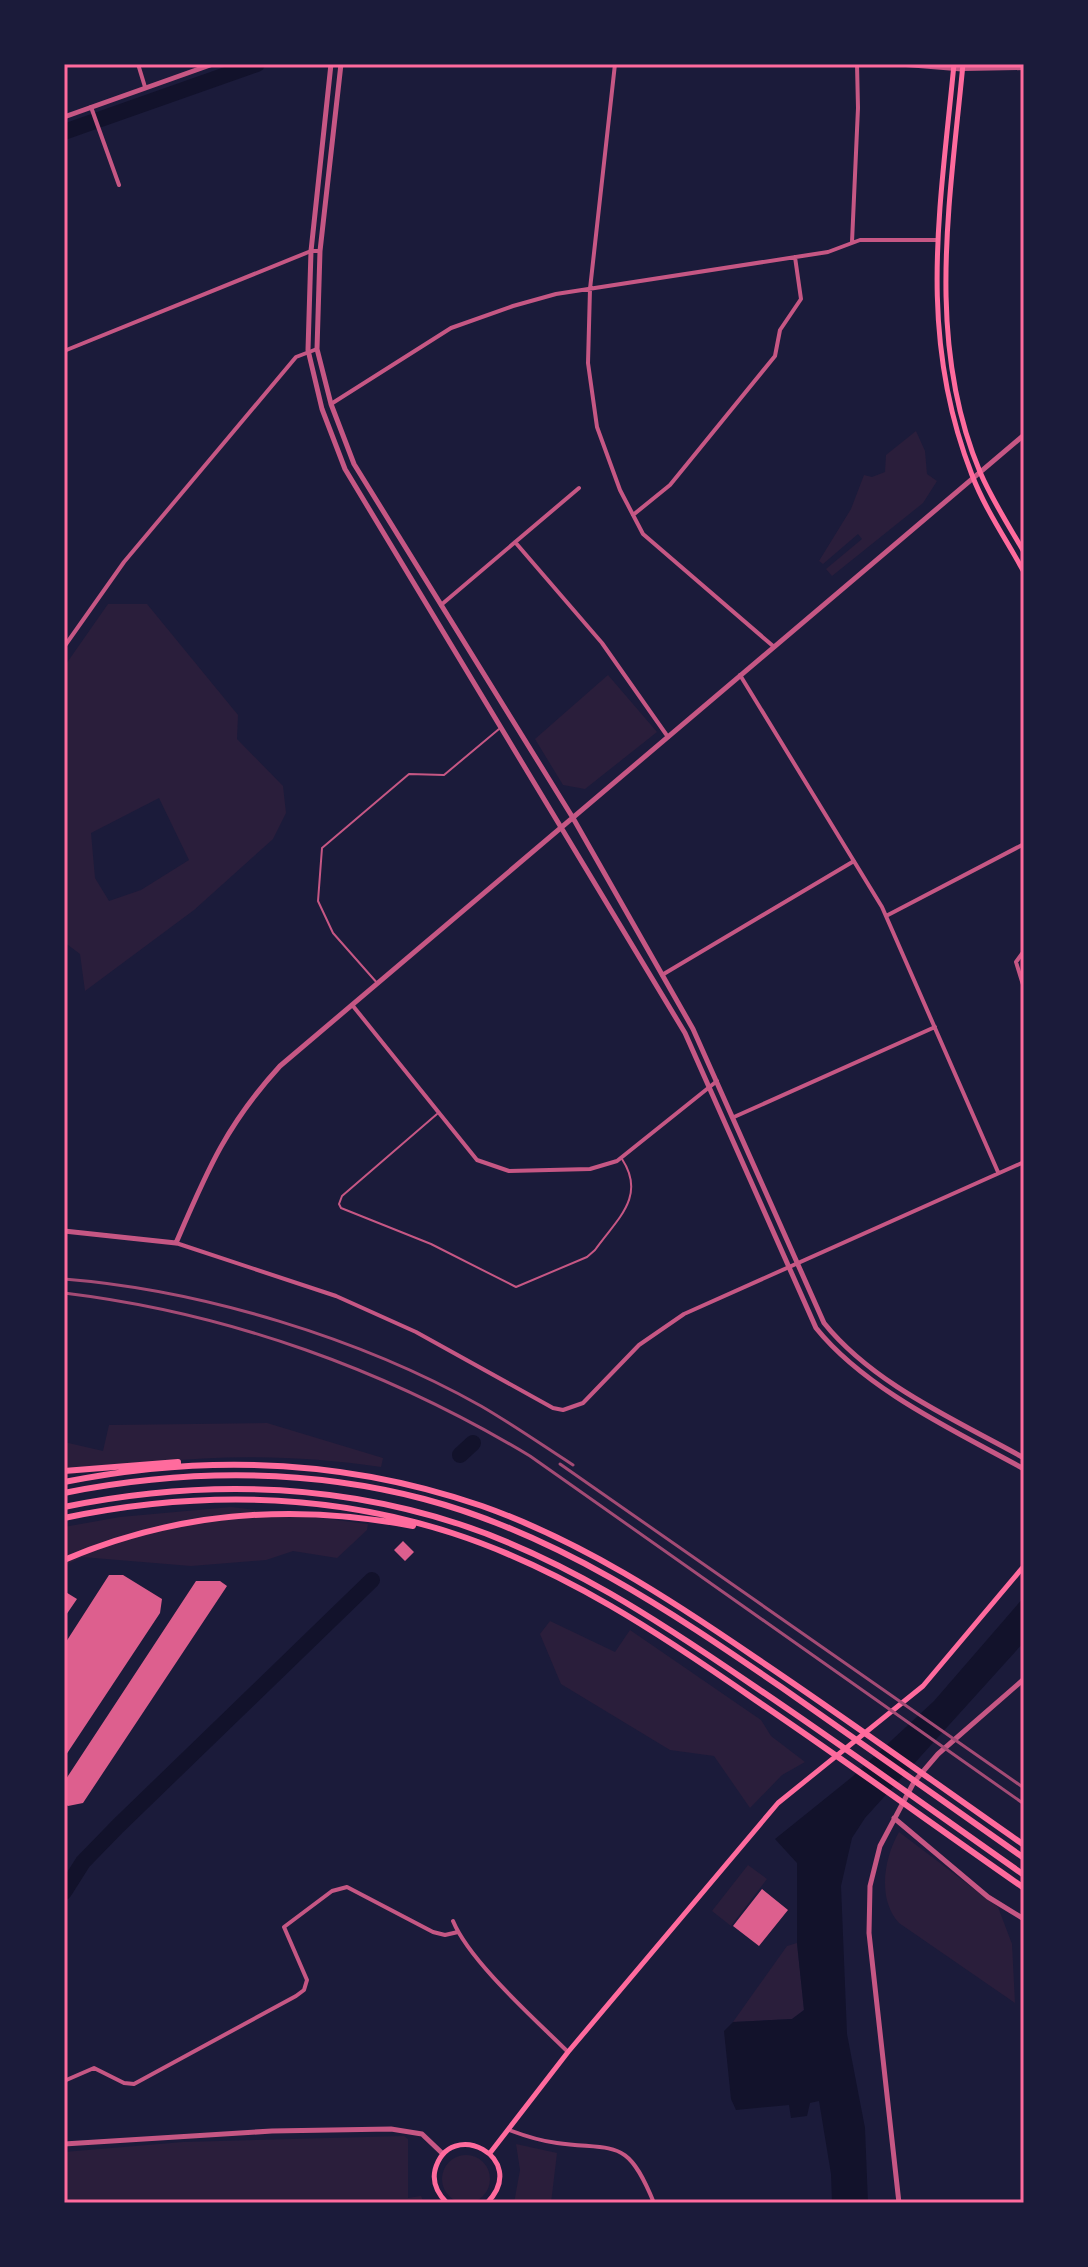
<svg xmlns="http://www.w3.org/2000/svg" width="1088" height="2267" font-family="Jost,sans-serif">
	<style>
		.green { fill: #2a1e3b; fill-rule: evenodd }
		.water { fill: #12122b }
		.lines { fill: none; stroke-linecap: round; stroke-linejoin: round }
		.river { stroke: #12122b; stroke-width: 16 }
		.building { fill: #dd5f8e }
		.service { stroke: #c65784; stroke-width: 2 }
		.minor { stroke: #c65784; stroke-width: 4 }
		.tertiary { stroke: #c65784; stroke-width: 5 }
		.secondary { stroke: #ff6b9d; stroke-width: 5 }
		.primary { stroke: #ff6b9d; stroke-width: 6 }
		.trunk { stroke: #ff6b9d; stroke-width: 6 }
		.rail { stroke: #a44b75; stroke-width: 3 }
		.neatline { fill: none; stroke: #ff6b9d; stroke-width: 3 }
	</style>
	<rect width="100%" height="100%" fill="#1b1b3a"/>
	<!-- green -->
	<path class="green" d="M916,431L925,451L927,474L937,481L923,503L832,576L826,569L862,539L858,534L823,564L819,561L851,509L864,475L872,477L885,472L886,455Z
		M108,604H147L238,715L237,739L283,786L286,813L273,839L194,910L85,991L80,954L64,942V667ZM159,798L189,860L141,890L109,901L95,878L91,833Z
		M608,675L657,732L585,789L563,785L535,739Z
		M267,1423L383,1458L381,1467C273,1451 171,1455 64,1476V1442L103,1451L109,1425Z
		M231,1507L368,1524L367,1530L337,1558L293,1551L266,1560L191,1566L82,1557L64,1566V1527L120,1517Z
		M550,1621L615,1652L630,1630L761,1720L771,1736L805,1762L782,1775L750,1808L714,1756L670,1750L561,1684L540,1634Z
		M899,1832L998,1907L1012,1944L1015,2003L899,1923C877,1899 884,1858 899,1832Z
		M748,1865L767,1879L731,1926L712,1911Z
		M797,1943L804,2010L792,2019L733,2022L787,1946Z
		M404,2136L408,2139V2198L421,2196L424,2203H64V2152L183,2142Z
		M516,2144L557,2153L551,2203H514L520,2170Z
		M442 2179a24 24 0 1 1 48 0a24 24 0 1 1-48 0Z"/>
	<!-- water -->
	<path class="water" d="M1024,1597V1642L865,1818L852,1838L841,1886L847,2034L865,2128L868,2203H832L831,2174L819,2101L810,2103L807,2116L791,2118L789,2105L736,2110L731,2099L724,2031L733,2022L792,2019L804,2010L797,1943V1863L775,1839L852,1777L934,1701Z"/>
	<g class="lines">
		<!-- river -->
		<path class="river" d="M64,132L257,64
			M460,1455L473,1443
			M64,1892L83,1862L118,1826L372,1580"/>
	</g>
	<!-- building -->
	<path class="building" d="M403,1541L414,1552L405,1561L394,1550Z
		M109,1575H123L162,1599L160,1613L64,1758V1645Z
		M196,1581H220L227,1586L83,1803L68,1806L64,1803V1782Z
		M64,1591L77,1599L64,1618Z
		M762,1889L788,1910L759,1946L733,1926Z"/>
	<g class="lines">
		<!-- service -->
		<path class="service" d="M378,984L333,933L318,901L322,848L409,774L444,775L499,729
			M437,1114L342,1196L339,1204L341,1208L431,1244L516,1287L587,1257L595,1250C616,1220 647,1197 622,1159"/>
		<!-- minor -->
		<path class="minor" d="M138,64L145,87
			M615,64L590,289L588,363L597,427L620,490L643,534L773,646
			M962,69L1024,68
			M91,107L119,185
			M852,242L858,108L857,64
			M64,351L311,251H320
			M331,404L451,328L513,306L556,294L828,252L860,240H937
			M633,515L670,485L775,356L780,330L801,299L795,257
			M515,542L602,643L668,737
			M441,605L579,488
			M64,647L124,562L296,357L317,349
			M740,675L882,907L998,1172
			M886,916L1024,844
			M1024,951L1016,962L1024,988
			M662,975L854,861
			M353,1006L477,1160L509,1171L590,1169L617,1161L717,1081
			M734,1117L935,1027
			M176,1243L336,1296L416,1332L553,1408L563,1410L583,1403L639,1345L684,1314L1024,1162
			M453,1921C470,1962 536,2020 568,2052
			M64,2081L94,2068L124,2083L134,2084L296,1996L304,1990L307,1980L284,1927L332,1891L347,1887L433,1932L445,1935L458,1932
			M509,2130C525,2136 540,2141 557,2143C617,2151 627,2137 654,2203"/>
		<!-- tertiary -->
		<path class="tertiary" d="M331,64L311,251L308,350L322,409L345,469L685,1033L816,1328C866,1390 955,1431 1024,1469
			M341,64L320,251L317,349L331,404L354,464L573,818L693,1029L824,1323C874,1385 956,1420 1024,1458
			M900,64L962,69
			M64,117L213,64
			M64,1231L176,1243C207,1171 226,1125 280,1066L1024,435
			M894,1818L988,1897L1024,1919
			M64,2144L272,2131L391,2129L422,2134L443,2154
			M899,2203L869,1933L870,1886L880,1846L914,1782L938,1754L1024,1679"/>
		<!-- secondary -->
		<path class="secondary" d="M954,64C940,210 917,334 972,475C985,509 1007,541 1024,572
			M963,64C950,201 925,341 980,472C992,500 1009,526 1024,552
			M490,2153L568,2052L778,1803L923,1686L1024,1566
			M447,2203C438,2194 432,2183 435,2170C449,2116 531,2158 487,2203"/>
		<!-- primary -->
		<path class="primary" d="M64,1493C184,1469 305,1468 424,1499C556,1534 670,1611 781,1687C863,1744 943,1801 1024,1858
			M64,1507C196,1480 330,1482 459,1524C565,1559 659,1621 751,1684C843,1746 933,1811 1024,1875"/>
		<!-- trunk -->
		<path class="trunk" d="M64,1471L178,1462
			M64,1482C204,1454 346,1459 482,1506C581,1541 670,1599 756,1658C847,1719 935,1783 1024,1845
			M64,1518C193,1491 325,1492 452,1533C563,1569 662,1635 757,1701C847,1762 935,1826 1024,1888
			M64,1560C176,1512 293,1503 413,1526"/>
		<!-- rail -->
		<path class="rail" d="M64,1279C202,1290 360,1338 481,1406C512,1424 542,1445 573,1465
			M64,1293C229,1313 387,1370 530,1456L1024,1804
			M560,1464L1024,1788"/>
	</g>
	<!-- border -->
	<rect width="1088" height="2267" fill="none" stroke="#1b1b3a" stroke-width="132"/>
	<rect x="66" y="66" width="956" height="2135" class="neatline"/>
</svg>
